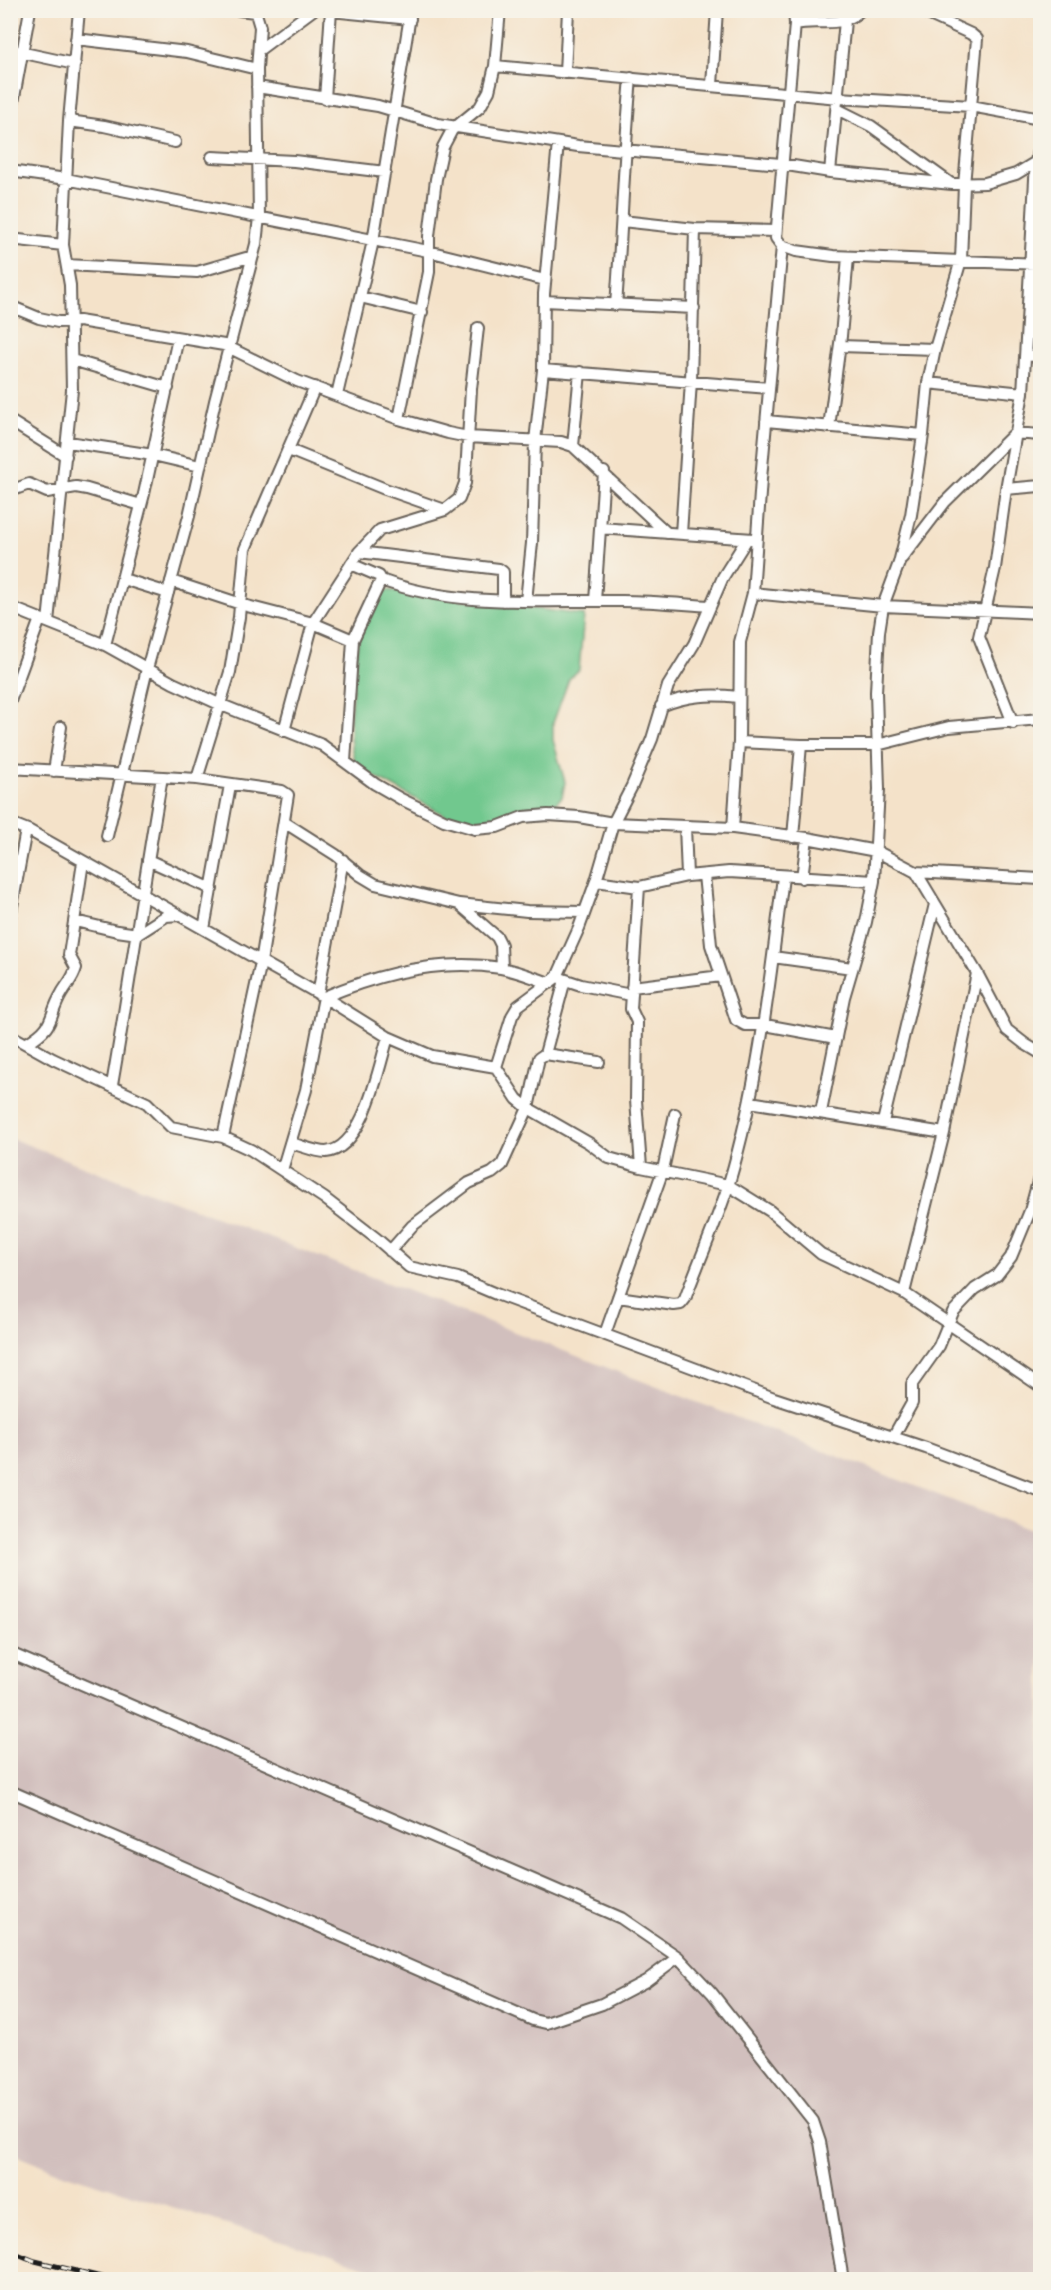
<svg xmlns="http://www.w3.org/2000/svg" width="1051" height="2290" font-family="'IM FELL Great Primer',serif">
	<style>
		.industrial { fill: #d1bfbd }
		.green { fill: #71c88e; stroke: #467255; stroke-width: 1.5 }
		.lines { fill: none; stroke-linecap: round; stroke-linejoin: round }
		.street-casing { stroke: #686159; stroke-width: 14 }
		.street { stroke: #fff; stroke-width: 10 }
		.rail-casing { stroke: #1c1c1c; stroke-width: 5 }
		.rail { stroke: #f7f3e8; stroke-width: 3; stroke-dasharray: 9; stroke-linecap: butt }
	</style>
	<rect width="100%" height="100%" fill="#f7f3e8"/>
	<filter id="ink" filterUnits="userSpaceOnUse"><feTurbulence type="fractalNoise" baseFrequency=".0167" numOctaves="2"/><feDisplacementMap in="SourceGraphic" scale="12" xChannelSelector="R" yChannelSelector="G"/><feConvolveMatrix kernelMatrix="1 2 1 2 8 2 1 2 1" color-interpolation-filters="sRGB"/></filter>
	<filter id="wash" filterUnits="userSpaceOnUse"><feTurbulence type="fractalNoise" baseFrequency=".008" numOctaves="4" result="noise"/><feDisplacementMap in="SourceGraphic" scale="24" xChannelSelector="R" yChannelSelector="G"/><feGaussianBlur stdDeviation="1.35" result="paint"/><feColorMatrix in="noise" values="0 0 0 0 0 0 0 0 0 0 0 0 0 0 0 0 0 1.4 0 .05"/><feComposite in="paint" operator="in"/></filter>
	<g filter="url(#wash)">
		<rect width="100%" height="100%" fill="#f4e2c9"/>
		<!-- industrial -->
		<path class="industrial" d="M10,1138L1037,1533H1040V2279H416L395,2276L53,2170L11,2152Z"/>
		<!-- green -->
		<path class="green" d="M387,590L584,615L579,670L569,679L553,723V740L565,782L562,797L551,807L472,822L452,819L357,767C344,738 352,701 355,670C357,659 356,647 359,637C364,621 373,600 387,590Z"/>
	</g>
	<g filter="url(#ink)">
		<g class="lines">
			<!-- street casing -->
			<g class="street-casing">
				<path id="street" d="M239,10L255,12
					M794,10L795,24
					M861,10C840,30 819,18 795,24L776,238L782,246L796,251L833,256L1040,264
					M331,11L410,19
					M76,39L187,52L257,69
					M10,50L75,64
					M259,50L313,10
					M495,66L839,98L971,106L1040,119
					M565,73L568,10
					M712,85L717,10
					M257,87L378,106L438,124L578,146L781,164L830,172L952,184L985,183L1016,174L1036,162
					M325,99L331,10
					M837,109L871,126L950,183
					M10,119L30,10
					M69,121L104,126L175,142
					M212,157L294,161L385,172
					M10,171L66,179L428,251L545,280
					M830,172L845,21
					M622,221L695,229L776,231
					M10,239L63,245
					M67,265L197,272L253,256
					M360,297L422,312
					M544,301L694,308
					M616,305C622,229 624,154 631,78
					M10,306L39,318L58,322L79,321L224,345L297,381L399,419L448,433L468,437L561,442L573,446L667,533
					M840,346L935,349
					M1026,355L1040,356
					M72,360L168,388
					M543,370L769,388
					M928,383L1023,393
					M337,395L373,241L411,10
					M399,419L429,272V236L436,179L443,147L452,130L480,107L489,91L495,66L500,10
					M10,421L66,456
					M766,421L923,435
					M829,427L841,336L848,257
					M68,442L153,455L200,466
					M573,446L580,372
					M289,450L385,489L445,510
					M1006,489L1040,486
					M10,491L29,484L47,492L76,487L87,489L141,505
					M600,528L753,539
					M681,534L691,381L695,229
					M359,552L499,569L503,572V601
					M902,558L945,502L1015,433L1040,435
					M351,564L379,576L381,580
					M123,579L168,593
					M171,581L247,606L313,623L353,640
					M753,593L883,606L1040,613
					M526,601L532,543L535,441L543,370L544,294L558,143
					M595,601L604,472
					M10,607L105,645L173,683L219,704L322,745L375,784L401,799L444,820L475,829L497,827L523,817L548,815L579,817L613,823L733,828L807,838L876,851L916,872L1040,879
					M48,622L72,390L70,285L63,245L69,121L79,10
					M105,645L144,494L178,338
					M10,701L40,619
					M661,706C687,695 711,694 738,697
					M1013,723L979,637L995,568L1006,489L1023,393L1036,162L1040,139
					M284,731L313,623L359,552L380,530L445,510L459,499L465,483L467,457L471,389L478,328
					M739,742L801,745H877L949,727L1040,719
					M345,762L353,640L381,580C457,608 541,600 622,601C651,601 680,604 709,606
					M10,768L197,779L282,791L288,795L261,962L223,1137
					M54,771L61,727
					M197,779L230,672L239,617L245,549L315,387
					M284,822L336,855L360,875L375,884L459,904L497,937L501,945L502,968
					M10,823L30,831L324,997L388,1037L432,1056L496,1067L517,1099L528,1108L589,1143L609,1158L641,1167L728,1185L770,1211L821,1254L904,1293L1040,1386
					M685,826L687,876
					M733,828L739,742L740,642L753,593L761,479L782,246
					M107,836L147,669L189,516L215,401L256,244L259,217L257,69L260,27L255,10
					M793,837L801,745
					M148,860L212,889
					M916,872L977,973L1007,1030L1025,1044L1040,1053
					M704,875L711,945L736,1020L745,1025H765L836,1038
					M802,878L807,838
					M596,881L639,887L687,876L729,872L874,881
					M639,887L631,1009L637,1022L636,1100L641,1167
					M459,904L527,911L584,912
					M10,917L26,830
					M75,921L117,931L138,934L166,916L179,915
					M204,929L230,785
					M773,957L852,968
					M560,978L581,985L631,995
					M632,987L721,976
					M318,994L343,860
					M10,1035L53,1059L147,1103L171,1127L223,1137L251,1150L324,1198L377,1239L409,1267L458,1278L496,1294L774,1398L926,1448L1040,1491
					M27,1043C57,1025 47,1018 62,993C67,984 73,979 76,968L69,955L83,862
					M545,1054L565,980
					M496,1067L512,1016L518,1006L557,977L579,928L596,881L613,823L632,786L652,739L668,686L694,644L723,577L747,539
					M112,1085C130,982 144,879 162,777
					M750,1102L944,1133
					M821,1112L844,997L866,922L874,881L879,789L876,692L879,632L883,606L899,563L911,515L923,435L928,383L935,349L961,260L964,185L977,39L971,34L919,10
					M883,1122L935,904
					M290,1143C300,1145 315,1152 326,1152C364,1149 379,1066 388,1037
					M282,1170L306,1090L324,997C378,974 441,958 501,968C517,971 534,978 550,983
					M390,1251L412,1226L469,1183L492,1173L502,1165L528,1108L539,1058L545,1054L599,1062
					M904,1293L944,1133L977,973
					M618,1297L674,1305L681,1304L685,1299C699,1260 717,1222 729,1183C759,1083 770,980 783,877
					M605,1334L663,1170L675,1114
					M893,1437L912,1403V1384L939,1346L953,1312L975,1289L997,1275L1011,1257L1030,1211L1040,1174
					M10,1653L621,1918L678,1957L712,1993L813,2121L820,2142L843,2280
					M10,1791L533,2020L546,2023L602,2004L646,1981L678,1957"/>
			</g>
			<!-- street -->
			<use href="#street" class="street"/>
			<!-- rail casing -->
			<g class="rail-casing">
				<path id="rail" d="M10,2251L35,2261L114,2280"/>
			</g>
			<!-- rail -->
			<use href="#rail" class="rail"/>
		</g>
	</g>
	<!-- margin -->
	<rect width="1051" height="2290" fill="none" stroke="#f7f3e8" stroke-width="36"/>
</svg>
